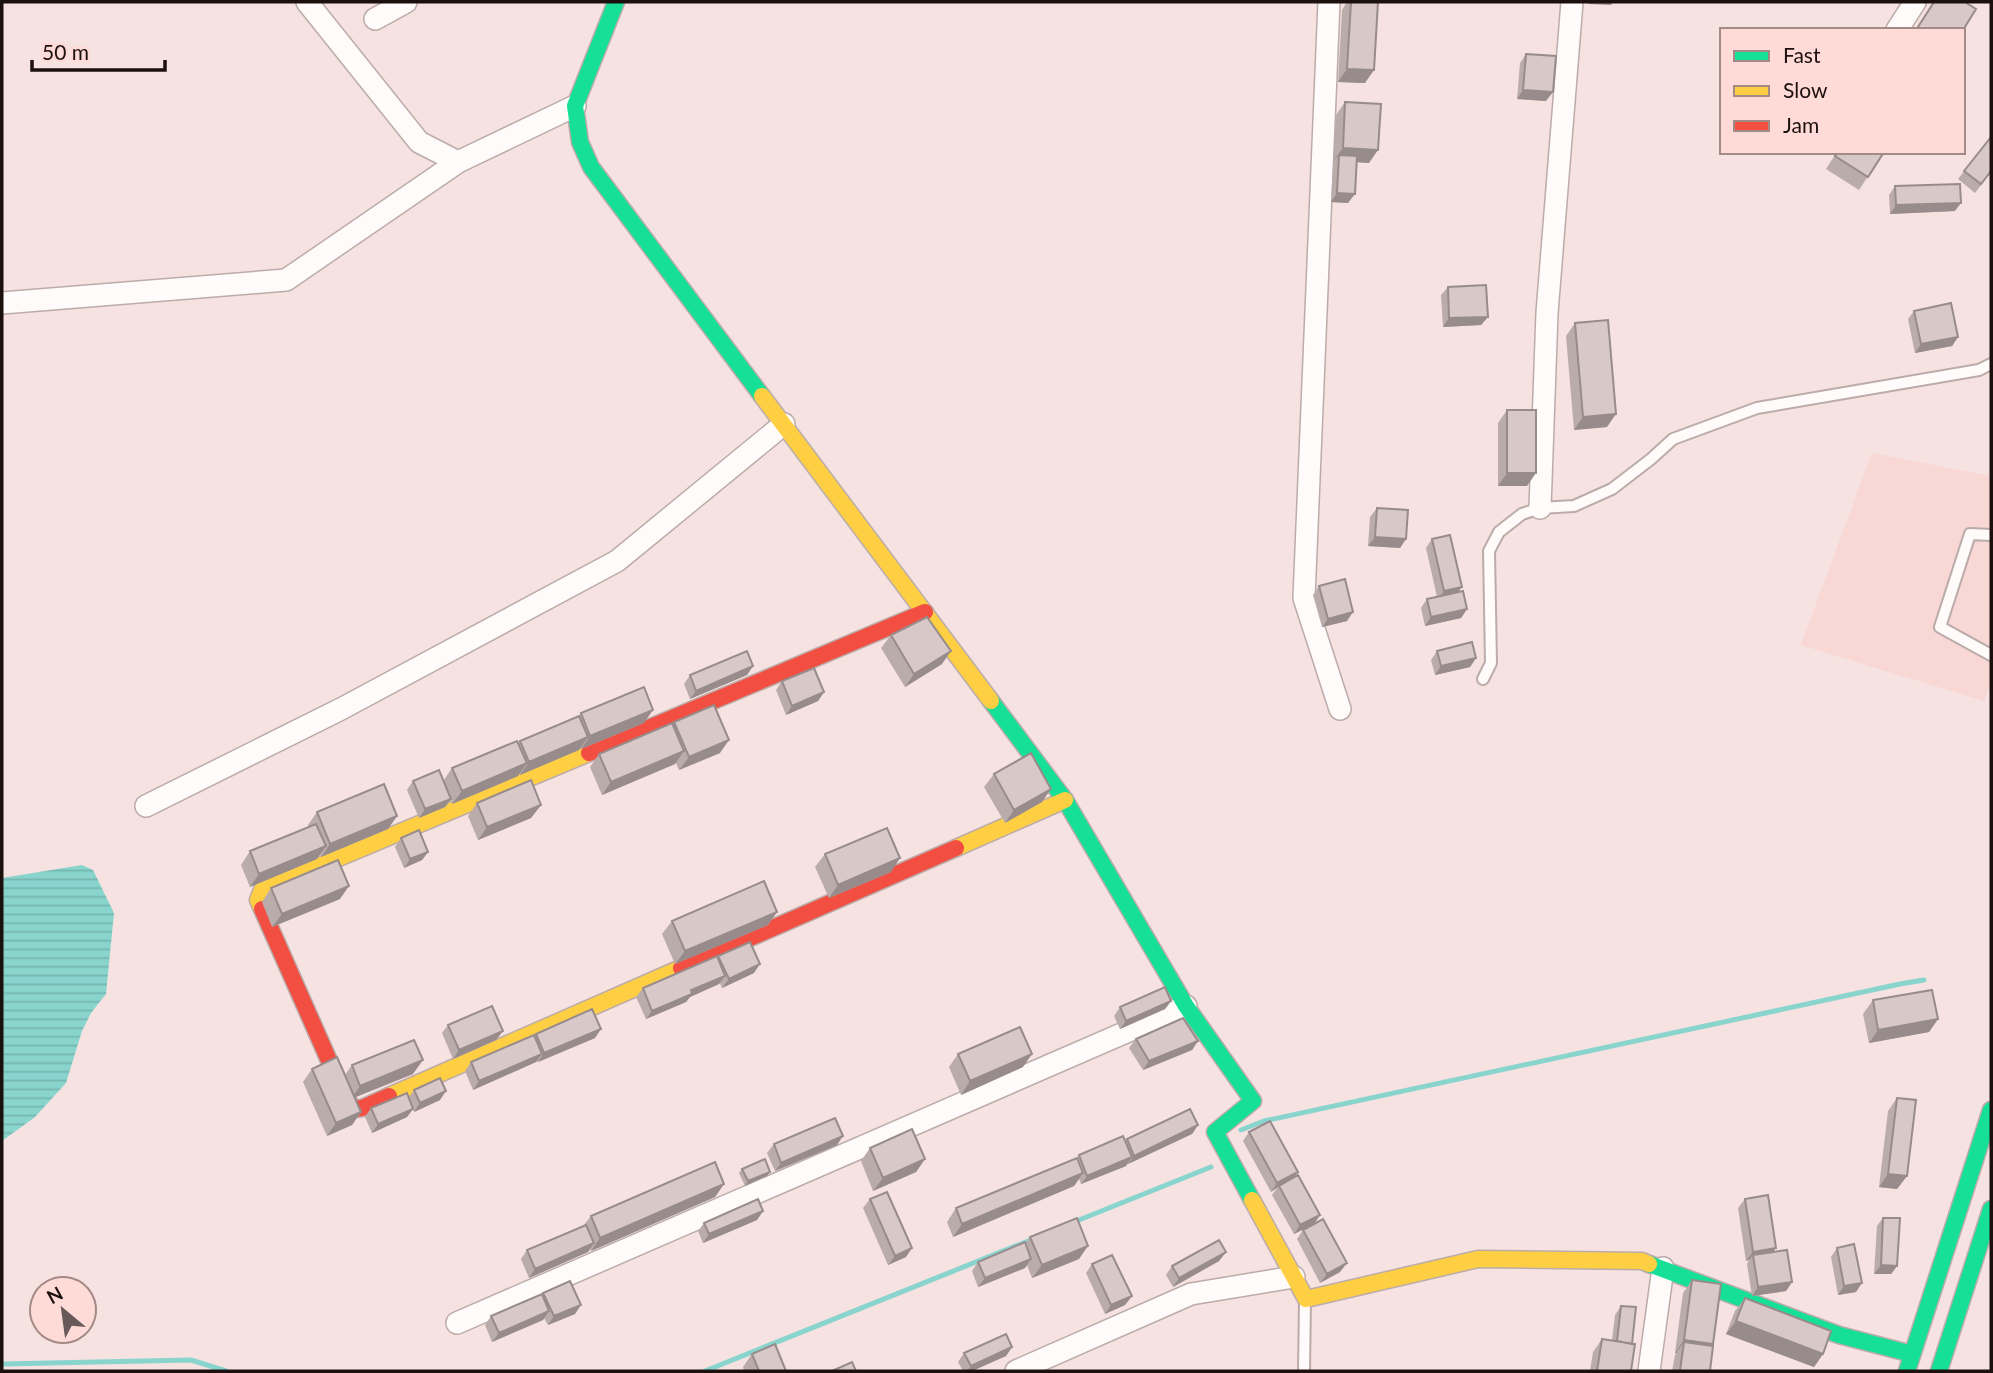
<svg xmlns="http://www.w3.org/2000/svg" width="1993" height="1373" font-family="Lato,sans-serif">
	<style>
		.built { fill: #f8d7d4 }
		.water { fill: url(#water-rules) }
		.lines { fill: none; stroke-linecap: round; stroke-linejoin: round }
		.stream { stroke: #89d5ce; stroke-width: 5 }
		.lane-casing { stroke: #bbacaa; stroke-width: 14 }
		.street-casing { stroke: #bbacaa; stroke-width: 24 }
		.fast-casing { stroke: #bbacaa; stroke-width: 19 }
		.slow-casing { stroke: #bbacaa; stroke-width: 19 }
		.jam-casing { stroke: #bbacaa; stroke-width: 19 }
		.lane { stroke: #fefbfa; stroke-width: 10 }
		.street { stroke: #fefbfa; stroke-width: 21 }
		.fast { stroke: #16e098; stroke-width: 16 }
		.slow { stroke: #ffcf43; stroke-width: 16 }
		.jam { stroke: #f24e42; stroke-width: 16 }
		.wall { fill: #baacab }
		.shaded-wall { fill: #978c8b }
		.building { fill: #d8c8c7; stroke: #978c8b; stroke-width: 2 }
	</style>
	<defs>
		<pattern id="water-rules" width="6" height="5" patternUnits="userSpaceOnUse" patternTransform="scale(1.75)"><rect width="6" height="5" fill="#89d5ce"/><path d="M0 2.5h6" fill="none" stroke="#76b6b0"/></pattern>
	</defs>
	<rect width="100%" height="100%" fill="#f6e2e0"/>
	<!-- built -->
	<path class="built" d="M1872,453L1991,476V681L1984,701L1801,645Z"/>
	<!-- water -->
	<path class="water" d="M82,865L93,870L114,913L106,994L91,1013L82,1031L66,1083L35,1117L2,1141V878Z"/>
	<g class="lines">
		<!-- stream -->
		<path class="stream" d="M1241,1130L1264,1121L1900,984L1924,980
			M1074,1222L1211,1167
			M2,1364L191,1360L226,1371
			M705,1371L1033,1239"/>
		<!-- lane casing -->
		<g class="lane-casing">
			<path id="lane" d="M1991,535L1970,534L1940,627L1991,655
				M1483,679L1491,663L1489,551L1499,532L1522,514L1540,508L1574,506L1612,489L1651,459L1673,439L1757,408L1979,370L1991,364
				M1304,1371L1305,1301"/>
		</g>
		<!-- street casing -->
		<g class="street-casing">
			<path id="street" d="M307,2L419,142L458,162
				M1329,2L1304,598L1340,709
				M375,19L406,2
				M1897,30L1915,2
				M2,303L286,280L458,162L575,106
				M1540,508L1547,313L1572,2
				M146,806L341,709L617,561L784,424
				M457,1323L1186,1006
				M1016,1371L1191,1294L1294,1277
				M1649,1371L1663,1268"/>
		</g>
		<!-- fast casing -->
		<g class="fast-casing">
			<path id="fast" d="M616,2L575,106L580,142L591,167L762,396
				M991,701L1065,800L1186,1006L1253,1101L1215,1132L1252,1200
				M1649,1264L1839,1335L1912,1354
				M1907,1371L1991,1110
				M1939,1371L1991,1209"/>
		</g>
		<!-- slow casing -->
		<g class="slow-casing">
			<path id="slow" d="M762,396L991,701
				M956,848L1065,800
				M262,909L258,900L262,890L589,753
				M389,1096L681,968
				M1252,1200L1306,1299L1478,1259L1642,1261L1649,1264"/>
		</g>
		<!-- jam casing -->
		<g class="jam-casing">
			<path id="jam" d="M589,753L925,612
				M262,909L346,1099L354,1109L362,1108L389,1096
				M681,968L956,848"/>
		</g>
		<!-- lane -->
		<use href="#lane" class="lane"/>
		<!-- street -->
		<use href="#street" class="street"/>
		<!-- fast -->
		<use href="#fast" class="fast"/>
		<!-- slow -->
		<use href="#slow" class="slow"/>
		<!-- jam -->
		<use href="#jam" class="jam"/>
	</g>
	<!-- wall -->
	<path class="wall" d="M1347,2H1378L1365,83L1338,82L1342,10Z
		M1526,54L1546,101L1517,99L1520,63Z
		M1345,102L1369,163L1356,162L1348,203L1331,202L1333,164L1334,161H1333L1336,115Z
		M1991,137V172L1975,193L1958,179Z
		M1837,152H1884L1859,190L1826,169Z
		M1895,186L1955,211L1890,214L1889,195Z
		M1448,287L1488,317L1481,325L1443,327L1441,295Z
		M1914,311L1958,337L1952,346L1915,353L1908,319Z
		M1575,323L1607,427L1574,430L1566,336Z
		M1507,410L1527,486H1498V423Z
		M1377,508L1406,539L1400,548L1368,546L1370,517Z
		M1432,539L1467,609L1461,618L1425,626L1421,608L1427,599L1437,597L1426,548Z
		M1319,586L1347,621L1322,627L1313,595Z
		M891,635L942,664L905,687L881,648Z
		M1437,651L1476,658L1470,667L1435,675L1431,660Z
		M753,666L747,675L690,699L684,684L690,675Z
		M782,681L824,692L818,701L786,715L776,690Z
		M581,713L644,723L581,749V748L579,750L520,775L519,774L518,776L452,804L451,800L445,807L419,818L407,790L413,781L444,780L452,768L518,743L520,741L578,717Z
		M674,722L720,753L679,770L676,763L675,764L602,795L590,767L599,754L673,724Z
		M994,774L1042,802L1005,823L984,787Z
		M477,803L541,805L531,818L478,840L468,816Z
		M317,812L397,816L388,829L321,857L320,854L317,859L250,887L241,865L250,851L308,827V825Z
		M401,838L428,852L422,860L404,868L395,847Z
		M825,854L891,872L829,898L815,867Z
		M271,888L340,899L272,927L262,902Z
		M777,912L768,925L675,964L662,934L672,921Z
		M718,956L754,973L722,988L720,983L719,984L690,997L686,1002L646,1019L636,997L643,988L717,957Z
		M1873,1000L1938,1019L1929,1032L1869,1043L1863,1014Z
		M1171,1001L1165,1009L1120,1029L1114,1016L1120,1007Z
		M448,1025L503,1031L496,1040L453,1059L442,1033Z
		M536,1034L595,1038L538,1062L537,1061L536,1062L473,1090L465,1071L471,1062L534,1036Z
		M1136,1039L1198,1041L1192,1050L1143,1070L1129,1048Z
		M958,1054L1023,1067L961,1095L949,1067Z
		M352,1065L413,1074L355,1097L361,1112L352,1125L327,1136L303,1082L312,1069L345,1075Z
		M414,1090L440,1100L414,1112L413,1109L407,1117L372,1133L365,1117L371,1108L409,1097Z
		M1897,1098L1907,1176L1897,1189L1879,1187L1888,1111Z
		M1198,1125L1192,1134L1128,1164V1163L1126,1166L1081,1184L1079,1179L1074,1186L953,1237L947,1222L956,1208L1077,1158L1079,1155L1125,1141L1127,1139Z
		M1249,1132L1298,1172L1293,1178L1320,1215L1314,1224L1294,1234L1272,1195L1277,1188L1271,1192L1243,1141Z
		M774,1144L837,1145L775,1171L767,1153Z
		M870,1148L925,1159L916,1172L873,1191L861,1161Z
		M742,1169L767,1176L745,1186L739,1173Z
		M724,1184L715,1197L591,1251L590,1249L588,1252L529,1278L521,1259L527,1250L583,1226L591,1216Z
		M870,1199L906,1257L888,1265L863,1208Z
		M1745,1199L1774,1252L1792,1282L1786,1291L1752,1296L1747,1264L1749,1260L1746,1261L1738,1208Z
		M763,1211L757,1220L703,1243L698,1231L704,1223Z
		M1883,1218L1897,1266L1891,1274H1874L1877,1226Z
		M1303,1230L1340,1272L1320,1283L1297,1239Z
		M1030,1237L1079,1259L1032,1278L1027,1265L1025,1268L978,1287L972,1271L978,1262L1025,1244Z
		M1837,1248L1856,1292L1838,1295L1831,1257Z
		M1226,1252L1219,1261L1173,1287L1166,1275L1172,1266Z
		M1092,1264L1132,1296L1125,1305L1105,1314L1086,1273Z
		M1692,1280L1711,1346L1710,1371H1672L1675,1355L1676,1353H1675L1683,1293Z
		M543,1293L575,1314L548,1325L544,1318L543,1320L492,1342L485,1325L491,1316L542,1295Z
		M1745,1298L1823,1354L1814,1367L1726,1334L1735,1311Z
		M1621,1306L1632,1344L1631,1371H1590L1593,1352L1602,1339L1612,1340L1615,1315Z
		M1012,1347L1006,1356L972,1371H963L958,1362L964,1353Z
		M752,1354L786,1371H744L743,1367Z"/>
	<!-- shaded-wall -->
	<path class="shaded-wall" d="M1589,2H1613L1611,5L1588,4Z
		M1347,69L1374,70L1365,83L1338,82Z
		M1523,90L1553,92L1546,101L1517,99Z
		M1343,148L1378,150L1369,163L1339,161V155L1333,161Z
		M1803,152H1821L1819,155Z
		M1337,193L1355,194L1348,203L1331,202Z
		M1961,203L1955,211L1890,214L1896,205Z
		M1488,317L1481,325L1443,327L1449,318Z
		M1958,337L1952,346L1915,353L1921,344Z
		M1616,414L1607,427L1574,430L1583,417Z
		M1507,473H1536L1527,486H1498Z
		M1375,537L1406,539L1400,548L1368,546Z
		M1462,587L1455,596L1438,600L1444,591Z
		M1467,609L1461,618L1425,626L1431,617Z
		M1353,612L1347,621L1322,627L1328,619Z
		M951,651L942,664L905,687L914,674Z
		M1476,658L1470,667L1435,675L1441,666Z
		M753,666L747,675L690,699L696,691Z
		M824,692L818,701L786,715L792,706Z
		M653,710L644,723L581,749L590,736Z
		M588,737L579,750L520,775L529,762Z
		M729,740L720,753L679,770L689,757Z
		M684,751L675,764L602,795L611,782Z
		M527,763L518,776L452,804L462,791Z
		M1051,789L1042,802L1005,823L1014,810Z
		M451,799L445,807L419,818L425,809Z
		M541,805L531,818L478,840L487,827Z
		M397,816L388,829L321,857L330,844Z
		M326,846L317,859L250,887L259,874Z
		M428,852L422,860L404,868L410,859Z
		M900,858L891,872L829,898L838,885Z
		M349,886L340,899L272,927L282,914Z
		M777,912L768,925L675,964L685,951Z
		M760,964L754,973L722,988L729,979Z
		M725,976L719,984L690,997L686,1002L646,1019L652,1011L691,990Z
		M1171,1001L1165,1009L1120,1029L1126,1021Z
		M1938,1019L1929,1032L1869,1043L1878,1030Z
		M601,1029L595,1038L538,1062L544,1053Z
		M503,1031L496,1040L453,1059L459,1050Z
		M1198,1041L1192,1050L1143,1070L1149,1061Z
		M542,1054L536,1062L473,1090L479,1081Z
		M1032,1054L1023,1067L961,1095L970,1081Z
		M423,1060L413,1074L351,1099L360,1086Z
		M446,1091L440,1100L414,1112L420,1103Z
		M413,1109L407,1117L372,1133L378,1124Z
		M361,1112L352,1125L327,1136L336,1123Z
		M1198,1125L1192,1134L1128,1164L1134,1156Z
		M843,1136L837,1145L775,1171L781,1163Z
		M1132,1157L1126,1166L1081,1184L1087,1176Z
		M925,1159L916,1172L873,1191L883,1178Z
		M770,1172L767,1176L745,1186L748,1181Z
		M1298,1172L1291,1181L1279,1186L1271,1192L1277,1183Z
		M1083,1173L1074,1186L953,1237L962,1224Z
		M1888,1174L1907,1176L1897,1189L1879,1187Z
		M724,1184L715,1197L591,1251L600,1238Z
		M763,1211L757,1220L703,1243L709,1234Z
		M1320,1215L1314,1224L1294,1234L1300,1225Z
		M594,1243L588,1252L529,1278L535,1269Z
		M1088,1246L1079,1259L1032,1278L1042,1265Z
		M912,1248L906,1257L888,1265L895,1256Z
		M1776,1248L1770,1257L1753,1255L1749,1260L1746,1261L1753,1252Z
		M1226,1252L1219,1261L1173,1287L1179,1278Z
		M1031,1259L1025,1268L978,1287L985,1278Z
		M1347,1263L1340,1272L1320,1283L1327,1274Z
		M1881,1265L1897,1266L1891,1274H1874Z
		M1792,1282L1786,1291L1752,1296L1758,1287Z
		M1862,1283L1856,1292L1838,1295L1844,1286Z
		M1132,1296L1125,1305L1105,1314L1111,1305Z
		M581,1305L575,1314L548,1325L554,1316Z
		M549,1311L543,1320L492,1342L499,1333Z
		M1736,1321L1823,1354L1814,1367L1726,1334Z
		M1684,1340L1713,1344L1704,1357L1684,1342L1676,1353H1675Z
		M1012,1347L1006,1356L972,1371H967L971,1366Z"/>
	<!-- building -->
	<path class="building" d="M1351,2H1378L1374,70L1347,69Z
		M1934,2H1965L1976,9L1963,30H1916Z
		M1526,54L1556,56L1553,92L1523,90Z
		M1345,102L1381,104L1378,150L1343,148Z
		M1991,137V171L1981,184L1964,171Z
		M1838,152H1884L1868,177L1835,156Z
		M1339,155L1357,156L1355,194L1337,193Z
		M1960,184L1961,203L1896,205L1895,186Z
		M1486,285L1488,317L1449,318L1448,287Z
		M1951,303L1958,337L1921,344L1914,311Z
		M1608,320L1616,414L1583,417L1575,323Z
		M1507,410H1536V473H1507Z
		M1377,508L1408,510L1406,539L1375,537Z
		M1450,535L1462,587L1444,591L1432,539Z
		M1345,579L1353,612L1328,619L1319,586Z
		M1463,591L1467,609L1431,617L1427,599Z
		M927,617L951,651L914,674L891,635Z
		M1472,642L1476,658L1441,666L1437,651Z
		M747,651L753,666L696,691L690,675Z
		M814,668L824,692L792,706L782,681Z
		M644,687L653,710L590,736L581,713Z
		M714,705L729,740L689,757L674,722Z
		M579,716L588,737L529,762L520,741Z
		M672,723L684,751L611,782L599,754Z
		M517,741L527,763L462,791L452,768Z
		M1031,753L1051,789L1014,810L994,774Z
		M439,770L451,799L425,809L413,781Z
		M531,780L541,805L487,827L477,803Z
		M384,784L397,816L330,844L317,812Z
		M316,824L326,846L259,874L250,851Z
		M887,828L900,858L838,885L825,854Z
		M419,830L428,852L410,859L401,838Z
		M338,860L349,886L282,914L271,888Z
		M764,881L777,912L685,951L672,921Z
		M750,942L760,964L729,979L718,956Z
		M717,956L725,976L691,990L692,994L652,1011L643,988Z
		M1165,987L1171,1001L1126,1021L1120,1007Z
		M1932,990L1938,1019L1878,1030L1873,1000Z
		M492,1006L503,1031L459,1050L448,1025Z
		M592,1009L601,1029L544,1053L536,1034Z
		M1183,1018L1198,1041L1149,1061L1136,1039Z
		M1020,1027L1032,1054L970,1081L958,1054Z
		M534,1035L542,1054L479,1081L471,1062Z
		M414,1040L423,1060L360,1086L352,1065Z
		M337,1057L361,1112L336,1123L312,1069Z
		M440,1078L446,1091L420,1103L414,1090Z
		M407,1093L413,1109L378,1124L371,1108Z
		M1897,1098L1916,1100L1907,1176L1888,1174Z
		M1190,1109L1198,1125L1134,1156L1127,1139Z
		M835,1118L843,1136L781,1163L774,1144Z
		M1270,1121L1298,1172L1277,1183L1249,1132Z
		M912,1129L925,1159L883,1178L870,1148Z
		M1123,1136L1132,1157L1087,1176L1079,1155Z
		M1077,1158L1083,1173L962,1224L956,1208Z
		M765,1159L770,1172L748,1181L742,1169Z
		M715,1162L724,1184L600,1238L591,1216Z
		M1298,1175L1320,1215L1300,1225L1279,1186Z
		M887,1192L912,1248L895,1256L870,1199Z
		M1768,1195L1776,1248L1753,1252L1745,1199Z
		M758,1199L763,1211L709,1234L704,1223Z
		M1077,1218L1088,1246L1042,1265L1030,1237Z
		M1883,1218H1900L1897,1266L1881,1265Z
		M1323,1219L1347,1263L1327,1274L1303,1230Z
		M586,1225L594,1243L535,1269L527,1250Z
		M1219,1240L1226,1252L1179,1278L1172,1266Z
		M1025,1242L1031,1259L985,1278L978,1262Z
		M1854,1244L1862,1283L1844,1286L1837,1248Z
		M1787,1250L1792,1282L1758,1287L1753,1255Z
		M1112,1255L1132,1296L1111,1305L1092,1264Z
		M1692,1280L1721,1284L1713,1344L1684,1340Z
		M570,1281L581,1305L554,1316L543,1293Z
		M542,1294L549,1311L499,1333L491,1316Z
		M1745,1298L1831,1331L1823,1354L1736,1321Z
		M1621,1306L1636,1307L1632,1344L1617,1341Z
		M1006,1334L1012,1347L971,1366L964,1353Z
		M1602,1339L1635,1344L1631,1371H1597Z
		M1684,1342L1713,1346L1710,1371H1680Z
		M775,1344L786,1371H759L752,1354Z
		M852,1362L856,1371H832Z"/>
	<!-- border -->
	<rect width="1993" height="1373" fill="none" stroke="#1c100f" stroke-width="7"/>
	<!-- legend -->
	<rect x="1720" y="28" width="245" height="126" fill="#ffdbd7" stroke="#a48a87" stroke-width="2"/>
	<rect x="1734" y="51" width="35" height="10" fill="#16e098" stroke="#a48a87" stroke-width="2"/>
	<text x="1783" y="63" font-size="21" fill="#1c100f">Fast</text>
	<rect x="1734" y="86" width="35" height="10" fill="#ffcf43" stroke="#a48a87" stroke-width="2"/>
	<text x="1783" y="98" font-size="21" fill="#1c100f">Slow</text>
	<rect x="1734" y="121" width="35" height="10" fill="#f24e42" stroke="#a48a87" stroke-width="2"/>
	<text x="1783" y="133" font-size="21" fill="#1c100f">Jam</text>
	<!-- north arrow -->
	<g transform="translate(63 1310) rotate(331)"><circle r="33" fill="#ffdbd7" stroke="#a48a87" stroke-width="2"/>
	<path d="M0-5L12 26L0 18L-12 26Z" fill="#685a58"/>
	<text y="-10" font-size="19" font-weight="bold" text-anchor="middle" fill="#1c100f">N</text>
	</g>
	<!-- scale -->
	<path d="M32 60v10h133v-10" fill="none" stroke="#1c100f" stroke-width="3.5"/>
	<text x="42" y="60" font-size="21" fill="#1c100f" stroke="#ffdbd7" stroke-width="5" paint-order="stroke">50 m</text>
</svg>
